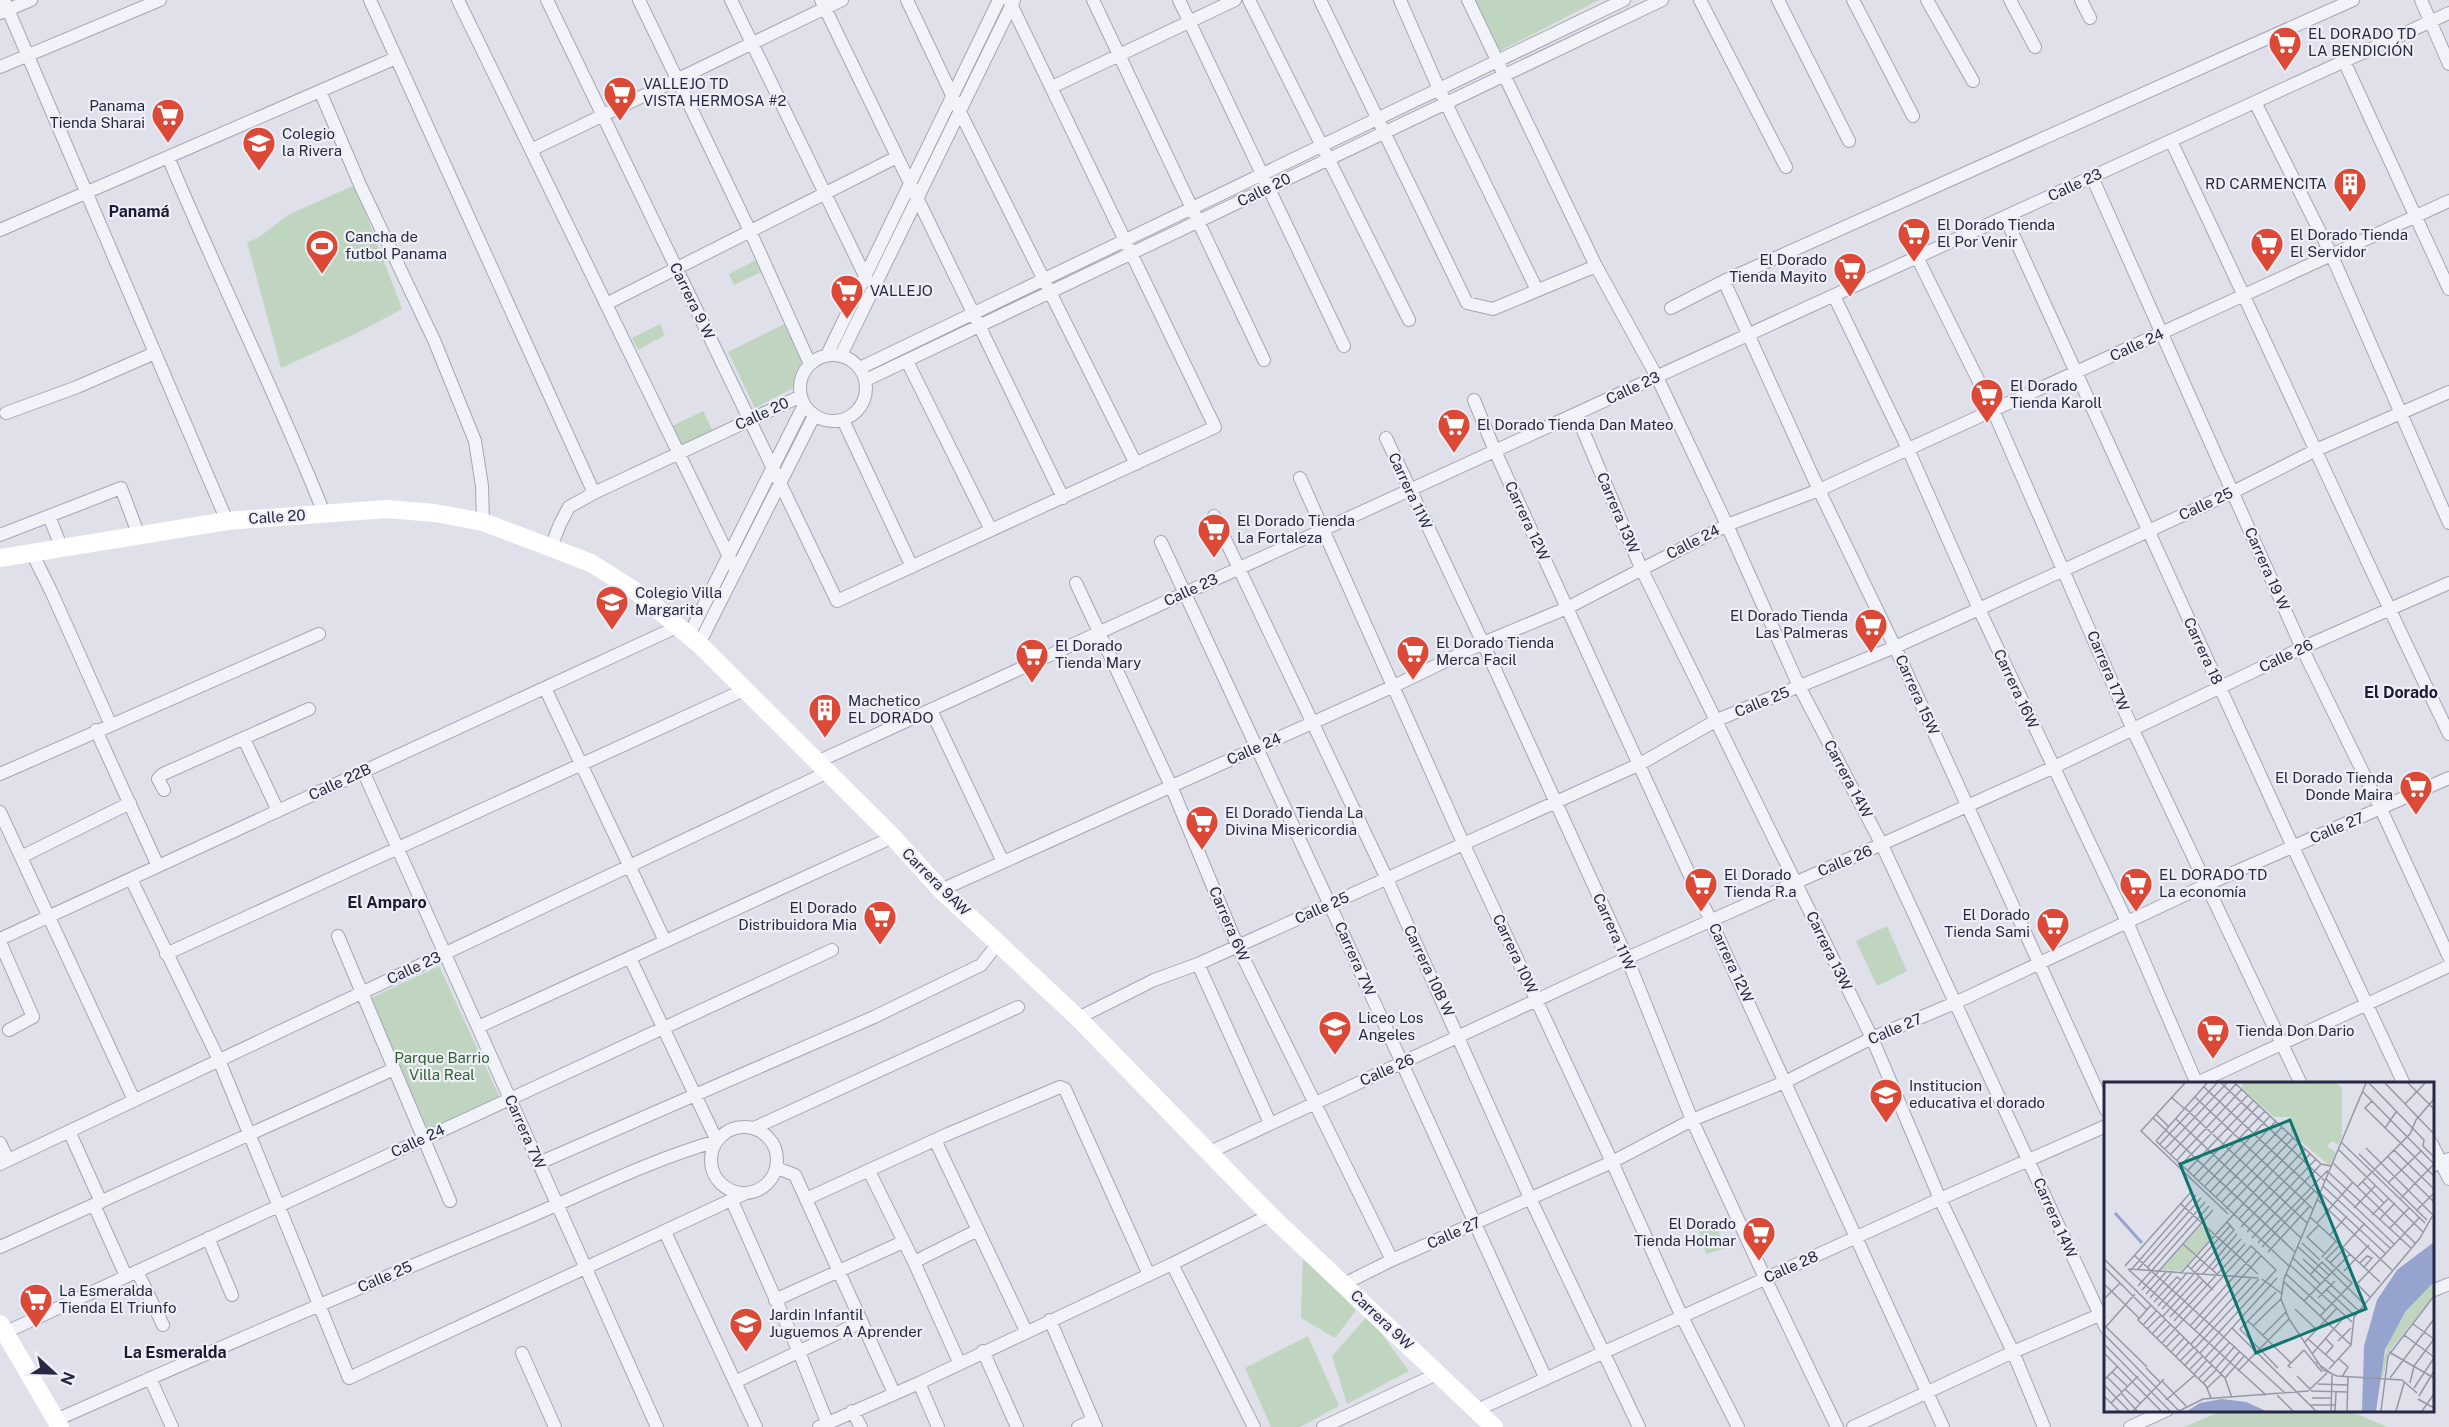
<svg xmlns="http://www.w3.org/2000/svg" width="2449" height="1427" font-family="'Public Sans',sans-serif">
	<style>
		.green { fill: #bfd5bf }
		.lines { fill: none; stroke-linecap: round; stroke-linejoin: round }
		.street-casing { stroke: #a4a5b5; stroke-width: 14 }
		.street { stroke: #f2f3f8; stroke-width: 12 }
		.secondary { stroke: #fff; stroke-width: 18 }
		.labels { text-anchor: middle; stroke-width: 4.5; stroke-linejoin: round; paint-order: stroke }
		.poi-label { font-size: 15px; fill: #262943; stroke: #eff0f7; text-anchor: start }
		.street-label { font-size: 15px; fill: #262943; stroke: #eff0f7 }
		.park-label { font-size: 15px; fill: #326035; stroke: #eff0f7 }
		.neighbourhood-label { font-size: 16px; font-weight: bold; fill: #181b33; stroke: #eff0f7 }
		.inset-river { fill: none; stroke: #96a3ce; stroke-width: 3 }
		.inset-road { fill: none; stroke: #9597a7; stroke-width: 1.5 }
		.view { fill: #0f766e; fill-opacity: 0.15; stroke: #0f766e; stroke-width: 3 }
		.inset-edge { fill: none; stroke: #262943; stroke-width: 3 }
	</style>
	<rect width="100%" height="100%" fill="#dfe0ea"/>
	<!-- green -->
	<path class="green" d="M1475,0H1599L1500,51Z
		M355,185L402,309L357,333L281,368L247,242L258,238L288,215Z
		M760,258L765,270L734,285L729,274Z
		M789,322L805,357L796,371L793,388L755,408L728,352Z
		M660,324L665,335L638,350L632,338Z
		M703,411L713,431L683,446L672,426Z
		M1887,926L1907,971L1877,986L1856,941Z
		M439,966L500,1098L428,1131L369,999Z
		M1714,1222L1726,1248L1706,1254L1697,1225Z
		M1303,1255L1356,1310L1335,1338L1301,1318Z
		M1372,1311L1373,1322L1409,1371L1347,1404L1332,1356Z
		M1308,1336L1339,1406L1300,1427H1271L1245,1368Z
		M2222,1411H2350L2387,1427H2184Z"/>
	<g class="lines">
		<!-- street casing -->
		<g class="street-casing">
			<path id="street" d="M4,0L227,521
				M370,0L594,493
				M458,0L736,571
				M547,0L837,601L1215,427L1009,0
				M639,0L750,231L810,364
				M731,0L867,280
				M821,0L1063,498
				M907,0L960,112L1136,464
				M1093,0L1264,360
				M1179,0L1344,346
				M1249,0L1409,320
				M1320,0L1467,303L1493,309L1596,266
				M1400,0L1439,89L1537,290
				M1468,0L1596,266L1657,377L1727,525L1799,686L1882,845L2106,1328
				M1700,0L1786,167
				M1778,0L1849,141
				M1853,0L1913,116
				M1927,0L1973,81
				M2010,0L2035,47
				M2081,0L2090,18
				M2421,0L2449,64
				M0,13L31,0
				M2344,61L2449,289
				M0,67L160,0
				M1052,87L1235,0
				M320,91L361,187L434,340L475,441L482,486L483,522
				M2255,102L2332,256L2449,523
				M2171,141C2265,338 2354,537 2449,734
				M531,150L842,0
				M168,157C218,277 276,393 324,513
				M2092,177L2302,648L2381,809L2449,957
				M2005,217L2293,847L2404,1084
				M0,230L396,58
				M1917,257L1993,410L2133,730L2301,1084
				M1724,281L1819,490L1895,647L2106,1110
				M1834,296L1908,449L1979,609L2127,922L2197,1084
				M606,304L897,157
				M1671,308L1724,281L2353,0
				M800 388a33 33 0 1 1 66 0a33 33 0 1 1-66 0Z
				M827,355L999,0
				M841,355L1014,0
				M907,361L991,530
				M860,368L1624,0
				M866,380L1662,0
				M1474,400L1495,451L1943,1427
				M6,413L77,387L155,353
				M1576,414L1641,568L1872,1038L1940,1199L2013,1352L2044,1427
				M843,420L912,567
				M1386,438L1483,643L1627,958L1692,1120L1765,1278L1837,1427
				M1300,478L1464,845L1612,1162L1682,1317L1738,1427
				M49,516L62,549
				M1214,516L1387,879L1530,1198L1639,1427
				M0,535L121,488L139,536
				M1161,542L1330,905L1545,1377
				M551,547L560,524L569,507L594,493L801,396
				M32,553L51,591L110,723
				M1076,583L1171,786L1238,947L1392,1260
				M689,635L804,405
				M699,644L814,416
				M545,688L665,941
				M931,710L1003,862
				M96,730L158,866
				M244,739L278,811
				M817,762L2449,13
				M363,771L657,1427
				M0,774L319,634
				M164,790L158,779L163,774L309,709
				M0,812L134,1100
				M21,857L130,803
				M131,879L219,1060L349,1378L744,1194
				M941,890L1394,686L1483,643L1567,608L1727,525L1819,490L2449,201
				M338,936L450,1201
				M0,939L679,626
				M0,942L33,1017L9,1030
				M166,954L744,690
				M1198,964L1270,1123
				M1078,1018L1154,980L1198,964L1640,764L1717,720L1895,647L1979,609L2233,492L2316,450L2449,392
				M478,1027L893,837
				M2195,1084L2449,966
				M711 1160a33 33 0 1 1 66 0a33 33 0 1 1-66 0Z
				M754,1128L1018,1007
				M69,1131L101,1202
				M935,1140L1026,1331
				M0,1143L8,1160
				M2432,1144L2449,1179
				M1208,1153L1627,958L2052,768L2302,648L2449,583
				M539,1163L874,1017L981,965L999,942
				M0,1164L828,772
				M2432,1166L2449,1159
				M777,1168L795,1175L894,1393
				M869,1171L914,1262L959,1362
				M806,1199L948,1134L1060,1087L1065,1089L1149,1275
				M732,1201L799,1352L827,1422
				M94,1205L126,1276
				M665,1232L756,1427
				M208,1238L232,1295
				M0,1247L394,1069
				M914,1262L978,1230
				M1172,1264L1254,1427
				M137,1271L163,1325
				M1344,1284L1392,1260L1612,1162L1692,1120L1785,1082L1872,1038L1957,1002L2208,884L2449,778
				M2432,1291L2449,1284
				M775,1300L903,1242
				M1050,1320L1096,1427
				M4,1333L832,950
				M983,1351L1017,1427
				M522,1353L555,1427
				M150,1378L172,1427
				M735,1382L861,1322
				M919,1383L938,1427
				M1477,1410L1940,1199L2106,1126
				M852,1411L861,1427
				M56,1420C204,1354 353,1290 503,1228C574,1199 643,1162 717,1141L630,958
				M819,1427L919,1383L1172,1264L1270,1215
				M1078,1427L1093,1420
				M1323,1427L1439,1373
				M1853,1427L2013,1352L2104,1313
				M2130,1427L2167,1410"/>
		</g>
		<!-- street -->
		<use href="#street" class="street"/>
		<!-- secondary -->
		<path class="secondary" d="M0,558L227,521L386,509L435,513L483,522L591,563L637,592L699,644L893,837L941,890L1078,1018L1270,1215L1494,1427
			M0,1324L60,1427"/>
	</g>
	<!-- icons -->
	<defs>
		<g id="supermarket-pin" transform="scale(1.725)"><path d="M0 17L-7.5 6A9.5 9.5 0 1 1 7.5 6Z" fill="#dc4937" stroke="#eff0f7"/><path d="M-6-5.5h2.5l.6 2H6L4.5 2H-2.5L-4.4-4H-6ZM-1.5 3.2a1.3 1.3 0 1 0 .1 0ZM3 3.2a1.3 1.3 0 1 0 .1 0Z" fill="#fff"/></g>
		<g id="school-pin" transform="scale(1.725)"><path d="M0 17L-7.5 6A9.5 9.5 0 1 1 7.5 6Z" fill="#dc4937" stroke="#eff0f7"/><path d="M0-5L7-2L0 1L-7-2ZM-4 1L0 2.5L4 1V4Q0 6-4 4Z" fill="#fff"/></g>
		<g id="building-pin" transform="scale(1.725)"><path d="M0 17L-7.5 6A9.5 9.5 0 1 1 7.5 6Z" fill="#dc4937" stroke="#eff0f7"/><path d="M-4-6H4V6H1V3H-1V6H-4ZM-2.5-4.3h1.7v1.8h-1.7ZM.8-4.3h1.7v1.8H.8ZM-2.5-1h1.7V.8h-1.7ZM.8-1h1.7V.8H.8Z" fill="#fff"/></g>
		<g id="stadium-pin" transform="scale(1.725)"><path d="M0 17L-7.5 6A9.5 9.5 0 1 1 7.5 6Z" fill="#dc4937" stroke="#eff0f7"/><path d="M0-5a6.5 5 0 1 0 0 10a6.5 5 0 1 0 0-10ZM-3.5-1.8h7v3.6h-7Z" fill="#fff"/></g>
	</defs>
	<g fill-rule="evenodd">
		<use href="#supermarket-pin" x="2285" y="43"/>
		<use href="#supermarket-pin" x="620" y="93"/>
		<use href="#supermarket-pin" x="168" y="115"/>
		<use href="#school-pin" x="259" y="143"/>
		<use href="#building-pin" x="2350" y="184"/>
		<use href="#supermarket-pin" x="1914" y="234"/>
		<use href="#supermarket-pin" x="2267" y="244"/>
		<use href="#stadium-pin" x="322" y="246"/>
		<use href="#supermarket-pin" x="1850" y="269"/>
		<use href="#supermarket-pin" x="847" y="291"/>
		<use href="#supermarket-pin" x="1987" y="395"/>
		<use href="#supermarket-pin" x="1454" y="425"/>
		<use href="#supermarket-pin" x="1214" y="530"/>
		<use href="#school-pin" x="612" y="602"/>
		<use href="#supermarket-pin" x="1871" y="625"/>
		<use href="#supermarket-pin" x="1413" y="652"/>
		<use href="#supermarket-pin" x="1032" y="655"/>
		<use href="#building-pin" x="825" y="710"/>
		<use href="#supermarket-pin" x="2416" y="787"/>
		<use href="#supermarket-pin" x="1202" y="822"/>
		<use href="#supermarket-pin" x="1701" y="884"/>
		<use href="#supermarket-pin" x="2136" y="884"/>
		<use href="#supermarket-pin" x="880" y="917"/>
		<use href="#supermarket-pin" x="2053" y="924"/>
		<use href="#school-pin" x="1335" y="1027"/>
		<use href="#supermarket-pin" x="2213" y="1031"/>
		<use href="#school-pin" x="1886" y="1095"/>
		<use href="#supermarket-pin" x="1759" y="1233"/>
		<use href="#supermarket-pin" x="36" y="1300"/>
		<use href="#school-pin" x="746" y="1324"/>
	</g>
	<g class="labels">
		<!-- poi labels -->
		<g class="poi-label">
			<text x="2308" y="39">EL DORADO TD<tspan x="2308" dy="17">LA BENDICIÓN</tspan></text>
			<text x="643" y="89">VALLEJO TD<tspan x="643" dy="17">VISTA HERMOSA #2</tspan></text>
			<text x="145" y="111" text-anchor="end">Panama<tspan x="145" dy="17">Tienda Sharai</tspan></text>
			<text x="282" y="139">Colegio<tspan x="282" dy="17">la Rivera</tspan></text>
			<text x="2327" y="189" text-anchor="end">RD CARMENCITA</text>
			<text x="1937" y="230">El Dorado Tienda<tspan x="1937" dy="17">El Por Venir</tspan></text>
			<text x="2290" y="240">El Dorado Tienda<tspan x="2290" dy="17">El Servidor</tspan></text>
			<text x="345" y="242">Cancha de<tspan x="345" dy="17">futbol Panama</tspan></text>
			<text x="1827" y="265" text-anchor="end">El Dorado<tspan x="1827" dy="17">Tienda Mayito</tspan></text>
			<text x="870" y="296">VALLEJO</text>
			<text x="2010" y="391">El Dorado<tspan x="2010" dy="17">Tienda Karoll</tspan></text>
			<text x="1477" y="430">El Dorado Tienda Dan Mateo</text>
			<text x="1237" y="526">El Dorado Tienda<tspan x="1237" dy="17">La Fortaleza</tspan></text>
			<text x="635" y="598">Colegio Villa<tspan x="635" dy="17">Margarita</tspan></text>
			<text x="1848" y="621" text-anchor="end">El Dorado Tienda<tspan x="1848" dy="17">Las Palmeras</tspan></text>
			<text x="1436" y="648">El Dorado Tienda<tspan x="1436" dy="17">Merca Facil</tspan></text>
			<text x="1055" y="651">El Dorado<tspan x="1055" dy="17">Tienda Mary</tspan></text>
			<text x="848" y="706">Machetico<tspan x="848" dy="17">EL DORADO</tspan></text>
			<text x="2393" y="783" text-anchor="end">El Dorado Tienda<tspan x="2393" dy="17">Donde Maira</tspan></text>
			<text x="1225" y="818">El Dorado Tienda La<tspan x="1225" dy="17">Divina Misericordia</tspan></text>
			<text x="1724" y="880">El Dorado<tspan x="1724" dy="17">Tienda R.a</tspan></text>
			<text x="2159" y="880">EL DORADO TD<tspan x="2159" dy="17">La economía</tspan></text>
			<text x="857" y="913" text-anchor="end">El Dorado<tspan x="857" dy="17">Distribuidora Mia</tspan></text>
			<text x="2030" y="920" text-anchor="end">El Dorado<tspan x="2030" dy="17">Tienda Sami</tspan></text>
			<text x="1358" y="1023">Liceo Los<tspan x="1358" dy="17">Angeles</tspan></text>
			<text x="2236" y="1036">Tienda Don Dario</text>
			<text x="1909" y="1091">Institucion<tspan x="1909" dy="17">educativa el dorado</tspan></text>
			<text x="1736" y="1229" text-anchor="end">El Dorado<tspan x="1736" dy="17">Tienda Holmar</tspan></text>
			<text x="59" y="1296">La Esmeralda<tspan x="59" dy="17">Tienda El Triunfo</tspan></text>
			<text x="769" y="1320">Jardin Infantil<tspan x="769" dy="17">Juguemos A Aprender</tspan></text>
		</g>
		<!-- street labels -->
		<g class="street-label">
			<text transform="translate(2075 185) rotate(-25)" y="5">Calle 23</text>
			<text transform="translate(1264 190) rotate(-26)" y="5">Calle 20</text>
			<text transform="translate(692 301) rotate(64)" y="5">Carrera 9 W</text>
			<text transform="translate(2137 345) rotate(-25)" y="5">Calle 24</text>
			<text transform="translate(1633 388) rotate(-25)" y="5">Calle 23</text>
			<text transform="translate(762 414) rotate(-25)" y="5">Calle 20</text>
			<text transform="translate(1410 491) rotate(65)" y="5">Carrera 11W</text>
			<text transform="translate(2206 504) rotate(-25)" y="5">Calle 25</text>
			<text transform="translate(1618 513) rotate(67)" y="5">Carrera 13W</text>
			<text transform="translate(277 517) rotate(-4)" y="5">Calle 20</text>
			<text transform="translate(1527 521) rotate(65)" y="5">Carrera 12W</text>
			<text transform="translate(1693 542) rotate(-27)" y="5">Calle 24</text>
			<text transform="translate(2267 569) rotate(66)" y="5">Carrera 19 W</text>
			<text transform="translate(1191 590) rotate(-25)" y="5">Calle 23</text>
			<text transform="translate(2203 651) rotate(65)" y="5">Carrera 18</text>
			<text transform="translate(2286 656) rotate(-25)" y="5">Calle 26</text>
			<text transform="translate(2108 671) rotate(67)" y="5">Carrera 17W</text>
			<text transform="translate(2016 689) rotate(65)" y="5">Carrera 16W</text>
			<text transform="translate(1917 695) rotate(66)" y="5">Carrera 15W</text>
			<text transform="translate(1762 702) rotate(-22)" y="5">Calle 25</text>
			<text transform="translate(1254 749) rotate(-24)" y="5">Calle 24</text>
			<text transform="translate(1848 779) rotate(62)" y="5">Carrera 14W</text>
			<text transform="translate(340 782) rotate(-25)" y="5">Calle 22B</text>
			<text transform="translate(2337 828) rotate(-23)" y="5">Calle 27</text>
			<text transform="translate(1845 861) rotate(-23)" y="5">Calle 26</text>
			<text transform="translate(936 882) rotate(45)" y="5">Carrera 9AW</text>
			<text transform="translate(1322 908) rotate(-24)" y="5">Calle 25</text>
			<text transform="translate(1229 924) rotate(67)" y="5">Carrera 6W</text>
			<text transform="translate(1614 932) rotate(66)" y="5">Carrera 11W</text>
			<text transform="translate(1829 951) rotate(64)" y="5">Carrera 13W</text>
			<text transform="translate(1515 954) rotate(65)" y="5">Carrera 10W</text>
			<text transform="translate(1355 959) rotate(66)" y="5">Carrera 7W</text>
			<text transform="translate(1731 963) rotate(65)" y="5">Carrera 12W</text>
			<text transform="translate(414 968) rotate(-25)" y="5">Calle 23</text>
			<text transform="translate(1429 971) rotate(65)" y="5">Carrera 10B W</text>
			<text transform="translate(1895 1029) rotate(-23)" y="5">Calle 27</text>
			<text transform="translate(1387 1070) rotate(-24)" y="5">Calle 26</text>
			<text transform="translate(525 1132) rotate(66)" y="5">Carrera 7W</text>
			<text transform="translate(418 1141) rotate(-25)" y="5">Calle 24</text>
			<text transform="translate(2055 1218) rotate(66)" y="5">Carrera 14W</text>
			<text transform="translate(1454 1233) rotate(-24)" y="5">Calle 27</text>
			<text transform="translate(1791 1267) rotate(-24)" y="5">Calle 28</text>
			<text transform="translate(385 1277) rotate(-23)" y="5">Calle 25</text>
			<text transform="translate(1382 1320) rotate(43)" y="5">Carrera 9W</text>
		</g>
		<!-- park labels -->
		<g class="park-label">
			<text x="442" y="1063">Parque Barrio<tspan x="442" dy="17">Villa Real</tspan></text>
		</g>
		<!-- neighbourhood labels -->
		<g class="neighbourhood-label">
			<text x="139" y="217">Panamá</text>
			<text x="2401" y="698">El Dorado</text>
			<text x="387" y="908">El Amparo</text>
			<text x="175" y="1358">La Esmeralda</text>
		</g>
	</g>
	<!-- overview -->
	<g transform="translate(2104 1082)">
		<rect width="330" height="330" fill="#dfe0ea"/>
		<path d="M138,1H232L238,6V55L234,63L228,59L223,64L232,71L226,84L187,51L188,35H170L138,6ZM97,143L109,154L92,173L80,162ZM79,163L91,174L77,189L57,188ZM330,200V213L284,271L279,295H274L288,251L301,230Z" fill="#bfd5bf"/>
		<path d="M330,160V200L301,230L281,268L272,329H258L260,264L273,218L293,188ZM118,317L142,320L162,329H83L96,321Z" fill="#96a3ce"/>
		<path class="inset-river" d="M11,131L38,161"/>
		<path class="inset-road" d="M81,1L37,49L124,132M117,1L221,99M131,1L217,82L227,84M262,1L180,197L177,217L185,237L219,288L233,294L298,298L313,311M265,1L320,58L319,64L330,75M281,1L330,52M304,1L330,27M100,5L215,113M259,10L330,82M67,15L81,27M91,15L209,127M268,19L261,26L330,94M301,22L321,1M81,26L203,141M52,32L65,45M49,36L191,170M72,37L197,156M281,46L292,30M52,59L185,184M52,59L103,1M237,60L321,141M56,62L113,1M262,66L328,132M61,67L123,1M234,67L319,150M290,68L330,107M67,72L132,2M255,72L323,138M283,74L330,120M73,78L138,7M229,81L311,161M76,84L144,13M84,88L150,18M90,94L155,23M222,97L290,162M95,99L161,29M258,99L280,121M284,101L318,68M101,104L166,34M219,104L286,166M254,104L306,52L312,38L330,17M106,110L172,39M216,111L281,171M112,115L178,45M297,116L330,82M213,117L288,188M118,120L184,51M77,122L154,192M250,126L271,104M122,127L189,56M312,129L330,111M268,133L284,117M206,135L276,200M135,137L201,67M275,138L291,121M213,141L249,100M215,143L203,155L220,171M137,145L206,72M285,147L305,126M143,150L212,77M226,153L243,134M148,156L217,82M154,161L223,89L307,166M198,161L216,178M79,162L113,192M158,165L210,109M194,165L225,193M239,165L261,141M164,170L206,124M31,174L181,311M218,175L232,159M189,176L216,202M0,177L121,296L128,316M199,177L255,229M222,177L236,163M226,181L240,167M256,181L263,174L268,176L260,185M83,183L109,208M186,183L248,240M21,184L88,109M0,185L43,228M44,185L101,120M24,187L162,313M25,187L154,196M34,187L97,116M87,187L127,143M27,188L92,113M108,188L137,157M240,189L265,163M77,191L194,61M99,192L133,152M182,192L221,228M206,193L218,180L260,222M158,197L177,211M180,200L247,263M0,202L35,236M34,204L105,124M222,207L251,234M38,208L109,128M172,210L136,247L174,286M42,212L62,190M266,215L253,202L315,136M46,216L69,189M214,216L231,199M0,217L16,201M200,219L246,172M50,220L73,195L77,198M47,223L34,238L102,304L107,316M54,224L83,191M58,227L130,148L123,140M191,227L213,248M59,234L95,195M216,234L248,201L221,176M66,235L100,198M70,239L141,162M144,239L187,281M309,242L330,257M0,243L43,285M39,243L53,228M86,244L153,169M149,244L177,217M128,246L212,329M0,247L31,212M43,247L57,233M90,248L157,174M0,252L75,329M48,252L62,237M159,253L182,230M300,253L330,275M53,256L67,242M221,256L229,264L222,272M204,257L231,281M234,259L247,246M58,261L147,164L172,188L96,271M200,261L233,226M0,262L66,329M87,262L147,196M62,265L76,251M91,266L155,197M200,268L218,290M67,270L80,256M285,270L330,296M0,271L57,329M208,272L241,234M72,274L85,260M101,276L173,196M235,277L244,285L238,295M76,279L90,265M212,280L228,292M106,281L126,260M81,283L94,269M42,286L56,300M112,286L131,264M187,286L184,284L200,268M225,287L247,263L250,235L316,156L330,131M85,288L99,274M134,289L185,237M8,290L23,304M117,291L136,269M90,292L103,278M193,294L208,309L243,310M3,295L18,310M95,296L108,283M121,296L141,273M286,296L330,237M0,298L14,284M58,299L82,324M99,301L113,287M306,301L310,284L330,257M214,302L243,303M0,303L25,329M103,306L118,292M310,306L330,276M21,307L36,321M17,311L33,329M173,313L189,329M0,314L15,329M315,314L330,289M208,316H227M314,317L330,326M62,318L91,293M7,321L34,294M207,323H232M29,329L60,297M75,329L99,317L204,309L223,291M227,329L228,293M231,329L232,310M243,329L244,295M277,329L284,274L330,214M292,329L300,301M318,329L330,312"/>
		<path class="view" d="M186,38L262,227L152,271L76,82Z"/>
		<rect width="330" height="330" class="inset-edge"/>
	</g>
	<!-- north arrow -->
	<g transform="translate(54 1373) rotate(112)" stroke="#eff0f7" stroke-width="4.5" paint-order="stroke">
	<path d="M0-4.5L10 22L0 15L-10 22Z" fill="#262943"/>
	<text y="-9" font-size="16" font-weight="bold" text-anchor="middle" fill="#262943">N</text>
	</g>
</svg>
